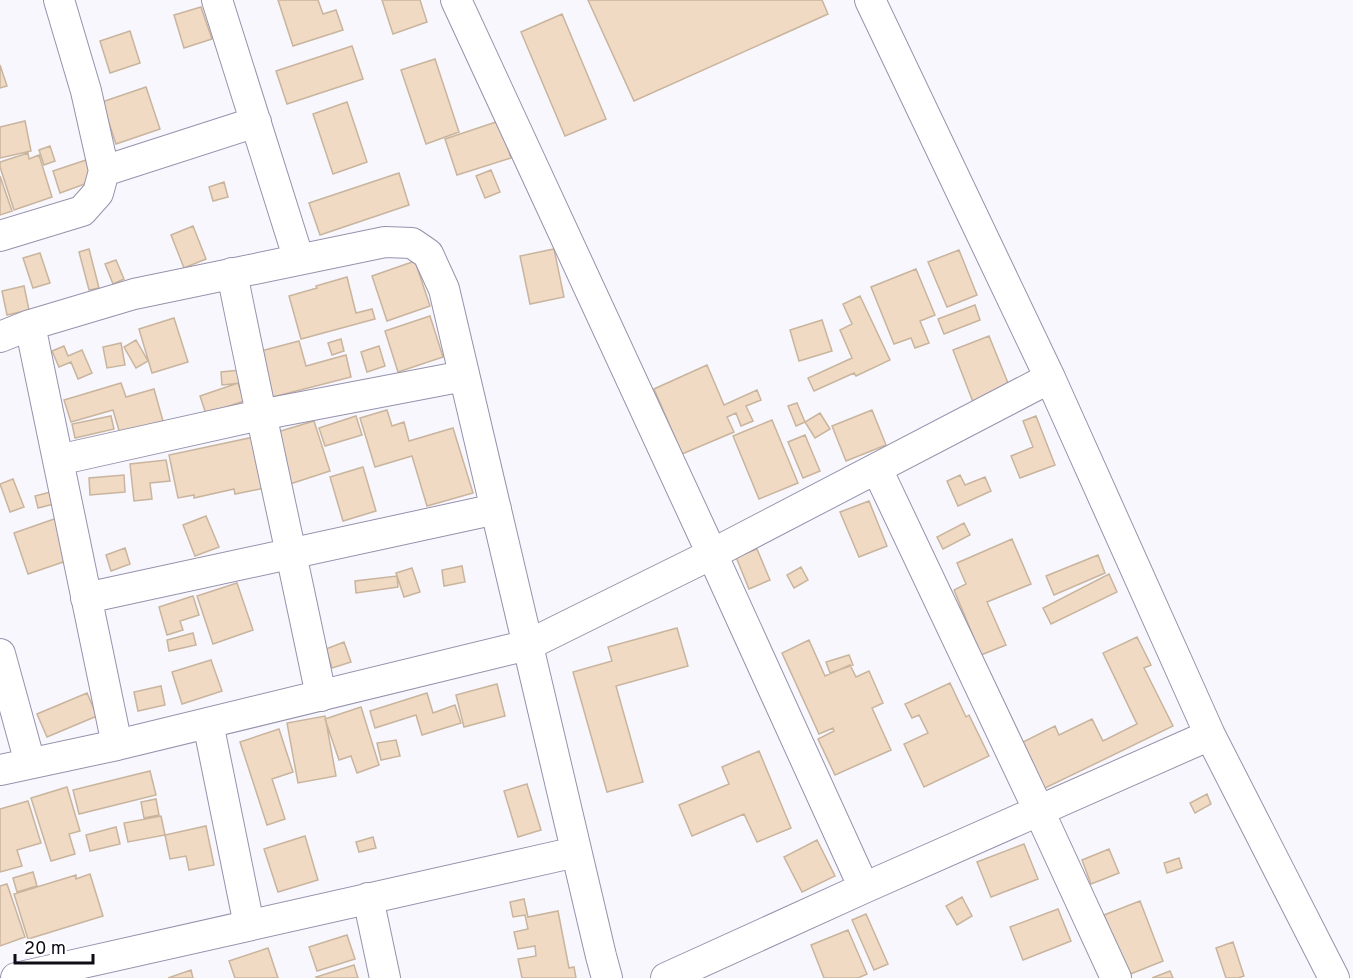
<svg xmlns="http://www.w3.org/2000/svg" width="1353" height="978" font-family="Overpass,sans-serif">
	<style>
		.building { fill: #f0dac3; stroke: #c9b49d; stroke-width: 1.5 }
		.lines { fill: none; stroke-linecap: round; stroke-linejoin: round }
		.minor-casing { stroke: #9692ad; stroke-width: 32 }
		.minor { stroke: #fff; stroke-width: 30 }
	</style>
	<rect width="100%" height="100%" fill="#f7f7fd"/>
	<!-- building -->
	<path class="building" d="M278,0H318L323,14L336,10L343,30L293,46Z
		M382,0H420L427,22L393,34Z
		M588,0H822L828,14L634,101Z
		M201,7L212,39L184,48L174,15Z
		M562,14L606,119L565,136L521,32Z
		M130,31L140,63L110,73L100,41Z
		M352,46L363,79L287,104L276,71Z
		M435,59L459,132L426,144L401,70Z
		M0,65L7,86L0,88Z
		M146,87L160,129L116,144L102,102Z
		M347,102L367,162L333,174L313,114Z
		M25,121L31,151L0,158V127Z
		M499,121L511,158L457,175L445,139Z
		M50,146L55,161L44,165L39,150Z
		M28,153L29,159L39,155L52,197L14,210L0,167V162Z
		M86,160L93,181L60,193L53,171Z
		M491,170L500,192L485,198L476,176Z
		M399,173L409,205L320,235L309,203Z
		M0,176L12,211L0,215Z
		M224,182L228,197L213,201L209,187Z
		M193,226L206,259L184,268L171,235Z
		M89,249L99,288L89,290L79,252Z
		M554,249L564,297L530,304L520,256Z
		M959,250L977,295L947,307L928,262Z
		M40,253L50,283L33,288L23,258Z
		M116,260L124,279L113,284L105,264Z
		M415,261L430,306L387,321L372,276Z
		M916,269L935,315L920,321L929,343L915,348L911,338L894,344L871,287Z
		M347,277L356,313L372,309L375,319L301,339L289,296L317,288L316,286Z
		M24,286L29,310L7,315L2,291Z
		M860,296L890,360L856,376L854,373L814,391L808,378L852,358L840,330L852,324L843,304Z
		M975,305L980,320L944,334L938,319Z
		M430,316L443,357L398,372L385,331Z
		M174,318L188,362L152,373L139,329Z
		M822,320L832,351L799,361L790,330Z
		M989,336L1010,388L973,402L953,350Z
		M341,339L344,351L332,355L328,343Z
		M136,340L148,361L136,368L124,347Z
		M299,341L306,366L346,355L351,377L269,398L257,352Z
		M121,343L125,365L107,368L103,347Z
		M64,346L68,356L82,350L92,373L78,379L71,362L59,367L52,351Z
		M379,346L385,366L367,372L361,352Z
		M707,365L724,405L757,390L761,400L746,406L753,421L741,426L736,413L727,417L734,432L682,454L654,389Z
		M240,370L241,383L222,385L221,372Z
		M121,383L126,397L154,389L163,421L120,434L113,410L71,422L64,400Z
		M238,383L244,401L206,414L200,396Z
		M797,403L805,422L796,426L788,406Z
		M387,410L392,426L404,422L409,441L453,428L473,493L427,506L412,456L375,467L360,418Z
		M872,410L886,445L846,461L832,426Z
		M820,413L830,429L815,438L805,422Z
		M111,416L114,429L75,438L72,424Z
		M356,416L362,435L325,446L319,428Z
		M1036,416L1055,465L1020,478L1011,456L1033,447L1023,421Z
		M772,420L798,483L759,499L733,436Z
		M314,421L330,471L290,484L274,433Z
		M805,435L820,471L803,478L788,442Z
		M254,437L265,488L235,494L234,489L194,498V495L178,498L169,455Z
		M166,460L170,481L150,483L152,499L134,501L130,464Z
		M363,467L376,511L343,521L330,477Z
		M124,475L125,492L90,495L89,478Z
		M960,475L965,485L985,477L991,491L958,506L947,481Z
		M13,479L24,507L10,512L0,484Z
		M51,492L54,504L38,508L35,496Z
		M869,501L887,546L859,557L840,512Z
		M206,516L219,547L195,556L183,525Z
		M57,518L72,559L28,574L14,533Z
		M964,523L970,535L943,549L937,537Z
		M1012,539L1031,584L987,602L1006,645L981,655L954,590L966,584L957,563Z
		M125,548L130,564L111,571L106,555Z
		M757,549L770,580L749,589L736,557Z
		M1098,555L1105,573L1054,595L1046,576Z
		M462,566L465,582L444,586L442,570Z
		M801,567L808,580L794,588L787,575Z
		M412,568L420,592L404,597L396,573Z
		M1109,574L1117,592L1051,624L1043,608Z
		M397,576L398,587L356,593L355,581Z
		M237,583L253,630L213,644L197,596Z
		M193,596L199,615L180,621L183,630L167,635L159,607Z
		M677,628L688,666L616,686L643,782L607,792L573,672L612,661L608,647Z
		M193,633L196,645L169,651L167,640Z
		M1137,637L1151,665L1144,668L1173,726L1043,789L1021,743L1055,726L1059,735L1092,719L1103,741L1137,724L1103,653Z
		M809,640L825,676L850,665L856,677L869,671L883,703L872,708L891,750L835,775L818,739L834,731L833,728L819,734L782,653Z
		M344,642L351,662L332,668L326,649Z
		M849,655L853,665L830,673L826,662Z
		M211,660L222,691L182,704L172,672Z
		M950,683L966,717L969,715L989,756L924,787L904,744L928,733L919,715L912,718L905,704Z
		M497,684L505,716L464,727L456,695Z
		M161,686L165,705L138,711L134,692Z
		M87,693L97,716L47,737L37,714Z
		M427,693L433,713L455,705L461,723L422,735L416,715L375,728L370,711Z
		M361,707L379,765L357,773L351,756L339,760L325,719Z
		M325,716L336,776L298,783L287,723Z
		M279,729L293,772L272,779L285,819L267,825L240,742Z
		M396,740L400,756L381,760L377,743Z
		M759,751L791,828L757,842L744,814L692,836L679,805L729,784L722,767Z
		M150,771L156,795L79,814L73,790Z
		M527,784L541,830L518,837L504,791Z
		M67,787L80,831L69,834L75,854L51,861L31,798Z
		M1207,794L1211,804L1195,813L1190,803Z
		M156,799L159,815L144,818L141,802Z
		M28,801L41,843L17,850L22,866L0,872V809Z
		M161,816L165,835L128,842L124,823Z
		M206,826L214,865L189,870L186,856L170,859L165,835Z
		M116,827L120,844L90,851L86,835Z
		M305,836L318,880L278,892L264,849Z
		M373,837L376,848L359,852L356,842Z
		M817,840L835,876L802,892L784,857Z
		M1024,844L1038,879L991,897L977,862Z
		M1109,849L1119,873L1091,884L1082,860Z
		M1179,858L1182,868L1167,873L1164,863Z
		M33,872L37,886L17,892L13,878Z
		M90,874L103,916L28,939L14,894L76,875V879Z
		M7,884L25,937L0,946V886Z
		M962,897L972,916L957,925L946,906Z
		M524,899L528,917L558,911L569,968L574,967L576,978H522L518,959L536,956L535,946L518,949L514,932L528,929L525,915L513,917L510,902Z
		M1140,901L1163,961L1128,975L1104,915Z
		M1058,909L1071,941L1023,960L1010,927Z
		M866,914L888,964L874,970L852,920Z
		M848,930L867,974L858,978H824L811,945Z
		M347,935L355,959L317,971L309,947Z
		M1233,942L1244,976L1238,978H1226L1216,948Z
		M268,948L278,978H235L229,961Z
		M354,965L358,978H317L316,977Z
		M191,970L193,978H168Z
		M1170,971L1173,978H1152Z"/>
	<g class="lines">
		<!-- minor casing -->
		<g class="minor-casing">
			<path id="minor" d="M217,0L299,260
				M456,0L712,554L864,888
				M870,0L1050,378L1210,735L1334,978
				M104,171L256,122
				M0,236L82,211L98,193L104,171L86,91L59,0
				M232,273C260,414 292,555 321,696
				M30,325L117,745
				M0,337L30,325L134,294L385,242L412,243L428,254L444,289L601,956L607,978
				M58,460L260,415L464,376
				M877,469L1039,811L1116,978
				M86,598L496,509
				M0,654L30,763
				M208,723L249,925
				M0,770L117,745L528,645L712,554L1050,378
				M368,898L385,978
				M16,978L576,852
				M666,978L864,888L1210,735"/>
		</g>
		<!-- minor -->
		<use href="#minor" class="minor"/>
	</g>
	<!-- scale -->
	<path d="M15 954v9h78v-9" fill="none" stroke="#0e0d16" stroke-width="3"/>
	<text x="24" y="954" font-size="18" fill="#0e0d16" stroke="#ffffff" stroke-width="4.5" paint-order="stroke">20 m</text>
</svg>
